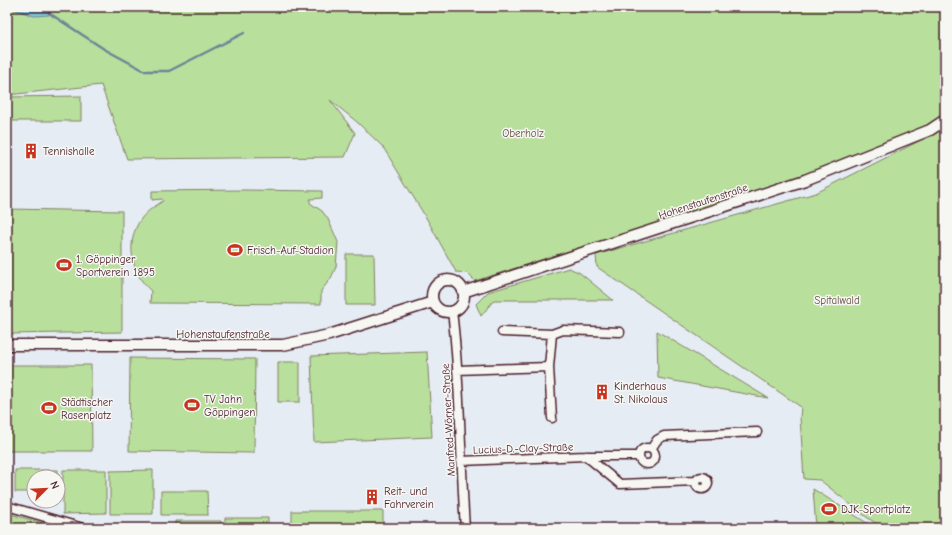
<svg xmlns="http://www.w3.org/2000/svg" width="952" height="535" font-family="'Comic Neue',sans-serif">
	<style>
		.green { fill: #b8e09c; stroke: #818064 }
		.water { fill: #7fcadf; stroke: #6a8697 }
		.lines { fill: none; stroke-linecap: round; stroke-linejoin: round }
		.stream { stroke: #6a8697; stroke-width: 2.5 }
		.minor-casing { stroke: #4a1f2b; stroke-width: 11 }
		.major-casing { stroke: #4a1f2b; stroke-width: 13 }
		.minor { stroke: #f6f6f2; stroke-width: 8 }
		.major { stroke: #f6f6f2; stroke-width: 10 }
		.labels { text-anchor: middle; stroke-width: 3; stroke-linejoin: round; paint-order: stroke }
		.park-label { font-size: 11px; fill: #664f47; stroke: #f6f6f2 }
		.poi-label { font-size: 11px; fill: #4a1f2b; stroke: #f6f6f2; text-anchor: start }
		.street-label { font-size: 11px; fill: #4a1f2b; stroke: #f6f6f2 }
	</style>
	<rect width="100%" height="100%" fill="#e6ecf4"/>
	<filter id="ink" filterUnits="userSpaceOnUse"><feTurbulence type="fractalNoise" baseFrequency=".025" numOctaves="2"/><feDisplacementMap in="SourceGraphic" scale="8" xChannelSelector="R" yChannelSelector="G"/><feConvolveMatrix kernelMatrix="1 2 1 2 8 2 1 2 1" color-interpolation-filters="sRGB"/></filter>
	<g filter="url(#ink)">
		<!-- green -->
		<path class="green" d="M7,7H945V116L918,132L798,178L475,281L467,273L456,272L428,221L383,147L357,122L330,100L355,133L345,157L127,159L101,85L7,95Z
			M81,96V121H7V97Z
			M945,127V528H883L865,516L820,480L804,479L800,417L801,407L597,267L596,255L816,193L933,134Z
			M244,190L322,191V198L310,199V203L322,211L328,219L338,242L336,267L331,278L321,291V304L150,303L151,291C131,274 125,241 141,219C147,211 155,206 163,201L162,199L152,200V191Z
			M7,209L122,211V332L7,334Z
			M346,254H374L375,305H346Z
			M569,268L580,273L613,300H494L481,316L476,304L488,292Z
			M657,331L768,398L658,378Z
			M427,352L432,437L314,442L311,356Z
			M130,358L255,359L254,453L129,451Z
			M278,362H300V402H278Z
			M7,365H91L92,451H7Z
			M15,470H58L59,492L58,477H34V492H15Z
			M63,470H106V513L63,514Z
			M153,470V514H110V471Z
			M813,489L875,528H816Z
			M161,491H207L208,515H161Z
			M292,511H383V528H292Z
			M7,513L60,528H7Z
			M225,518H268V528H225Z
			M175,521H221V528H175Z"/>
		<!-- water -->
		<path class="water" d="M8,7H46L49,10V15L34,16Z"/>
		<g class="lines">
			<!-- stream -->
			<path class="stream" d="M49,13L104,49L145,71H169L244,33"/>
			<!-- minor casing -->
			<g class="minor-casing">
				<path id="minor" d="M452,311C461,383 460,456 465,528
					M502,332L552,334L563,330L620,332
					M549,367L552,418
					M457,370L549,367L552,334
					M639 456a8 8 0 1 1 16 0a8 8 0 1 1-16 0Z
					M651,449L657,440L664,436L757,432
					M586,456L620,484L696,481
					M461,461L586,456H638
					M696 483a6 6 0 1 1 12 0a6 6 0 1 1-12 0Z
					M7,506L83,528"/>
			</g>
			<!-- major casing -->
			<g class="major-casing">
				<path id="major" d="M432 296a16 16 0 1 1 32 0a16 16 0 1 1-32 0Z
					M463,292L805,180L930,130L945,120
					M7,345H283L329,335L433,302"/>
			</g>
			<!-- minor -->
			<use href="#minor" class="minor"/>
			<!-- major -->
			<use href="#major" class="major"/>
		</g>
	</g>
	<!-- icons -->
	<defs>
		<g id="building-bare" transform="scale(1.2)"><path d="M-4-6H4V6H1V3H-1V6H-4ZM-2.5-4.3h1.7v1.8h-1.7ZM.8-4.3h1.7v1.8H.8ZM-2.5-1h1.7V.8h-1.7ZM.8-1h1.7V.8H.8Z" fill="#c8321e" stroke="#f6f6f2" stroke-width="2.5" paint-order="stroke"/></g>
		<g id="stadium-bare" transform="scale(1.2)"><path d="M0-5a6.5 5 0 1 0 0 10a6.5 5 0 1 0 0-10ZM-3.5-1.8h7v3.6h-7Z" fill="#c8321e" stroke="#f6f6f2" stroke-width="2.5" paint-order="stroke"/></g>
	</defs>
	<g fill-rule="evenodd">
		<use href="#building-bare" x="31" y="151"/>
		<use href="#stadium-bare" x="235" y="250"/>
		<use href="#stadium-bare" x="64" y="265"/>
		<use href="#building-bare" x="602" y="392"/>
		<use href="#stadium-bare" x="192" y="405"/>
		<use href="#stadium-bare" x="49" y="408"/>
		<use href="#building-bare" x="372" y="497"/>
		<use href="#stadium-bare" x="829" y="509"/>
	</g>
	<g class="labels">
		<!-- park labels -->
		<g class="park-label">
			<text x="523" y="137">Oberholz</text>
			<text x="837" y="304">Spitalwald</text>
		</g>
		<!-- poi labels -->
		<g class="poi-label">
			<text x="43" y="155">Tennishalle</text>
			<text x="247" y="254">Frisch-Auf-Stadion</text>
			<text x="76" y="263">1. Göppinger<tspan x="76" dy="13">Sportverein 1895</tspan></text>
			<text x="614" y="390">Kinderhaus<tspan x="614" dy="13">St. Nikolaus</tspan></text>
			<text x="204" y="403">TV Jahn<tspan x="204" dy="13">Göppingen</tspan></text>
			<text x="61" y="406">Städtischer<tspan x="61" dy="13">Rasenplatz</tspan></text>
			<text x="384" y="495">Reit- und<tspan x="384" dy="13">Fahrverein</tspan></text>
			<text x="841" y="513">DJK-Sportplatz</text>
		</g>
		<!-- street labels -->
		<g class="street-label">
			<text transform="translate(703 201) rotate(-18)" y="4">Hohenstaufenstraße</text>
			<text x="223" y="338">Hohenstaufenstraße</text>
			<text transform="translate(448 420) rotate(-93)" y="4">Manfred-Wörner-Straße</text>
			<text transform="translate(523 448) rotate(-2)" y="4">Lucius-D.-Clay-Straße</text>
		</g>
	</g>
	<!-- margin -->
	<rect width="952" height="535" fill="none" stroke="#f6f6f2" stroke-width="24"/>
	<rect x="12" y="12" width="928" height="511" fill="none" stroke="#4a1f2b" stroke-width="1.5" filter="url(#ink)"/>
	<!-- north arrow -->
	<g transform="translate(46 489) rotate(66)"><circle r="19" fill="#f6f6f2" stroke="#b1a0a2"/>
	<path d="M0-3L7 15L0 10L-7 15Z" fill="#c8321e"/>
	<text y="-6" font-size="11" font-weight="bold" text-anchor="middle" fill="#4a1f2b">N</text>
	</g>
</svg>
